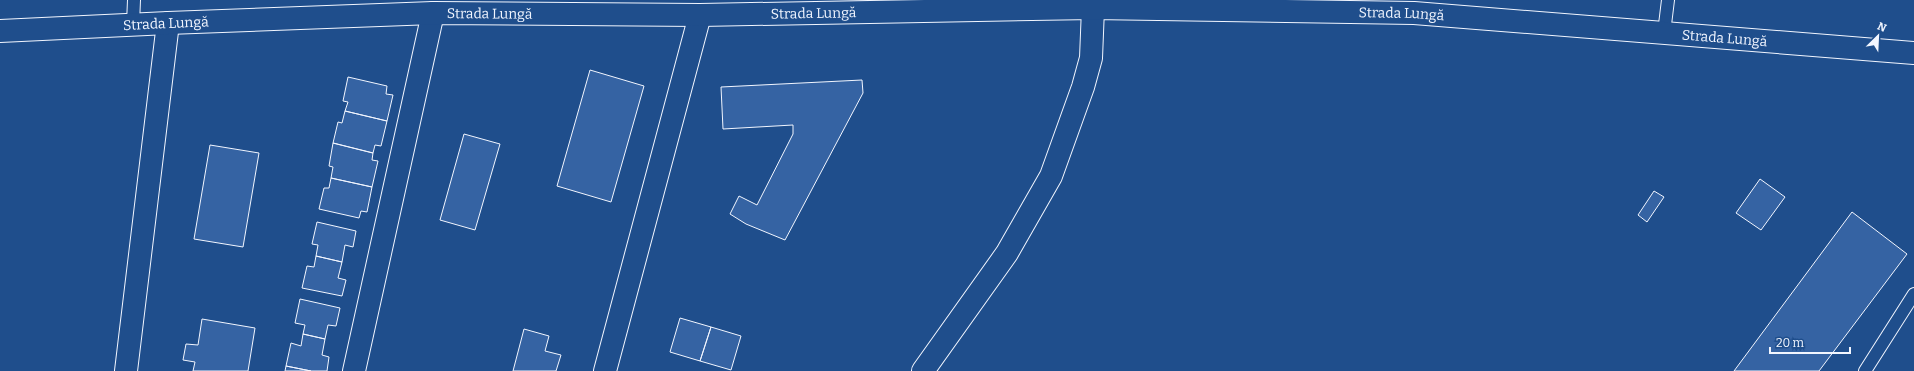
<svg xmlns="http://www.w3.org/2000/svg" width="1914" height="371" font-family="Bitter,serif">
	<style>
		.building { fill: #3563a3; stroke: #f2f6ff }
		.lines { fill: none; stroke-linecap: round; stroke-linejoin: round }
		.lane-casing { stroke: #f2f6ff; stroke-width: 14 }
		.street-casing { stroke: #f2f6ff; stroke-width: 24 }
		.secondary-casing { stroke: #f2f6ff; stroke-width: 24 }
		.lane { stroke: #1f4e8c; stroke-width: 12 }
		.street { stroke: #1f4e8c; stroke-width: 22 }
		.secondary { stroke: #1f4e8c; stroke-width: 22 }
		.labels { text-anchor: middle; stroke-width: 3; stroke-linejoin: round; paint-order: stroke }
		.street-label { font-size: 14px; fill: #f2f6ff; stroke: #1f4e8c }
	</style>
	<rect width="100%" height="100%" fill="#1f4e8c"/>
	<!-- building -->
	<path class="building" d="M590,70L644,86L611,202L557,186Z
		M348,77L387,86L386,94L393,95L387,121L345,111L348,102L343,101Z
		M862,80L863,93L785,240L746,224L730,214L739,196L757,205L793,134V125L723,129L721,87Z
		M345,111L387,121L381,146L375,145L373,153L333,143L338,122L342,123Z
		M464,134L500,144L475,230L440,220Z
		M333,143L373,153L372,160L378,161L372,187L331,178L333,167L329,166Z
		M210,145L259,153L243,247L194,239Z
		M331,178L372,187L367,212L361,211L359,218L319,209L324,188H329Z
		M1760,179L1785,197L1761,230L1736,213Z
		M1654,191L1664,197L1647,222L1638,215Z
		M1852,212L1907,254L1819,371H1734Z
		M317,222L356,231L353,247L345,245L342,262L316,256L318,245L312,244Z
		M316,256L342,262L338,278L346,280L342,296L302,288L307,266L314,267Z
		M300,299L340,308L336,326L328,325L325,339L303,334L305,325L295,323Z
		M680,318L711,327L700,361L670,352Z
		M202,319L255,328L248,371H193L195,362L183,360L186,344L198,345Z
		M711,327L741,336L731,370L700,361Z
		M524,329L549,336L545,351L561,355L556,371H513Z
		M303,334L325,339L322,355L329,357L327,371H311L286,366L291,343L301,346Z
		M286,366L311,371H285Z"/>
	<g class="lines">
		<!-- lane casing -->
		<g class="lane-casing">
			<path id="lane" d="M133,24L134,0
				M1664,33L1668,0
				M1865,371L1914,294"/>
		</g>
		<!-- street casing -->
		<g class="street-casing">
			<path id="street" d="M126,371L168,23
				M354,371L433,13
				M605,371L700,15
				M923,371L1007,253L1051,176L1083,87L1091,58L1093,8"/>
		</g>
		<!-- secondary casing -->
		<g class="secondary-casing">
			<g id="secondary">
				<path id="s1" d="M0,31L168,23L433,13L700,15L1093,8L1414,13L1914,53"/>
			</g>
		</g>
		<!-- lane -->
		<use href="#lane" class="lane"/>
		<!-- street -->
		<use href="#street" class="street"/>
		<!-- secondary -->
		<use href="#secondary" class="secondary"/>
	</g>
	<g class="labels">
		<!-- street labels -->
		<g class="street-label">
			<text dy="5" stroke="none"><textPath href="#s1" startOffset="490">Strada Lungă</textPath></text>
			<text dy="5" stroke="none"><textPath href="#s1" startOffset="814">Strada Lungă</textPath></text>
			<text dy="5" stroke="none"><textPath href="#s1" startOffset="1402">Strada Lungă</textPath></text>
			<text dy="5" stroke="none"><textPath href="#s1" startOffset="166">Strada Lungă</textPath></text>
			<text dy="5" stroke="none"><textPath href="#s1" startOffset="1726">Strada Lungă</textPath></text>
		</g>
	</g>
	<!-- north arrow -->
	<g transform="translate(1878 36) rotate(24)" stroke="#1f4e8c" stroke-width="3" paint-order="stroke">
	<path d="M0-3L7 15L0 10L-7 15Z" fill="#f2f6ff"/>
	<text y="-6" font-size="11" font-weight="bold" text-anchor="middle" fill="#f2f6ff">N</text>
	</g>
	<!-- scale -->
	<path d="M1770 347v6h80v-6" fill="none" stroke="#f2f6ff" stroke-width="2"/>
	<text x="1776" y="347" font-size="12" fill="#f2f6ff" stroke="#1f4e8c" stroke-width="3" paint-order="stroke">20 m</text>
</svg>
